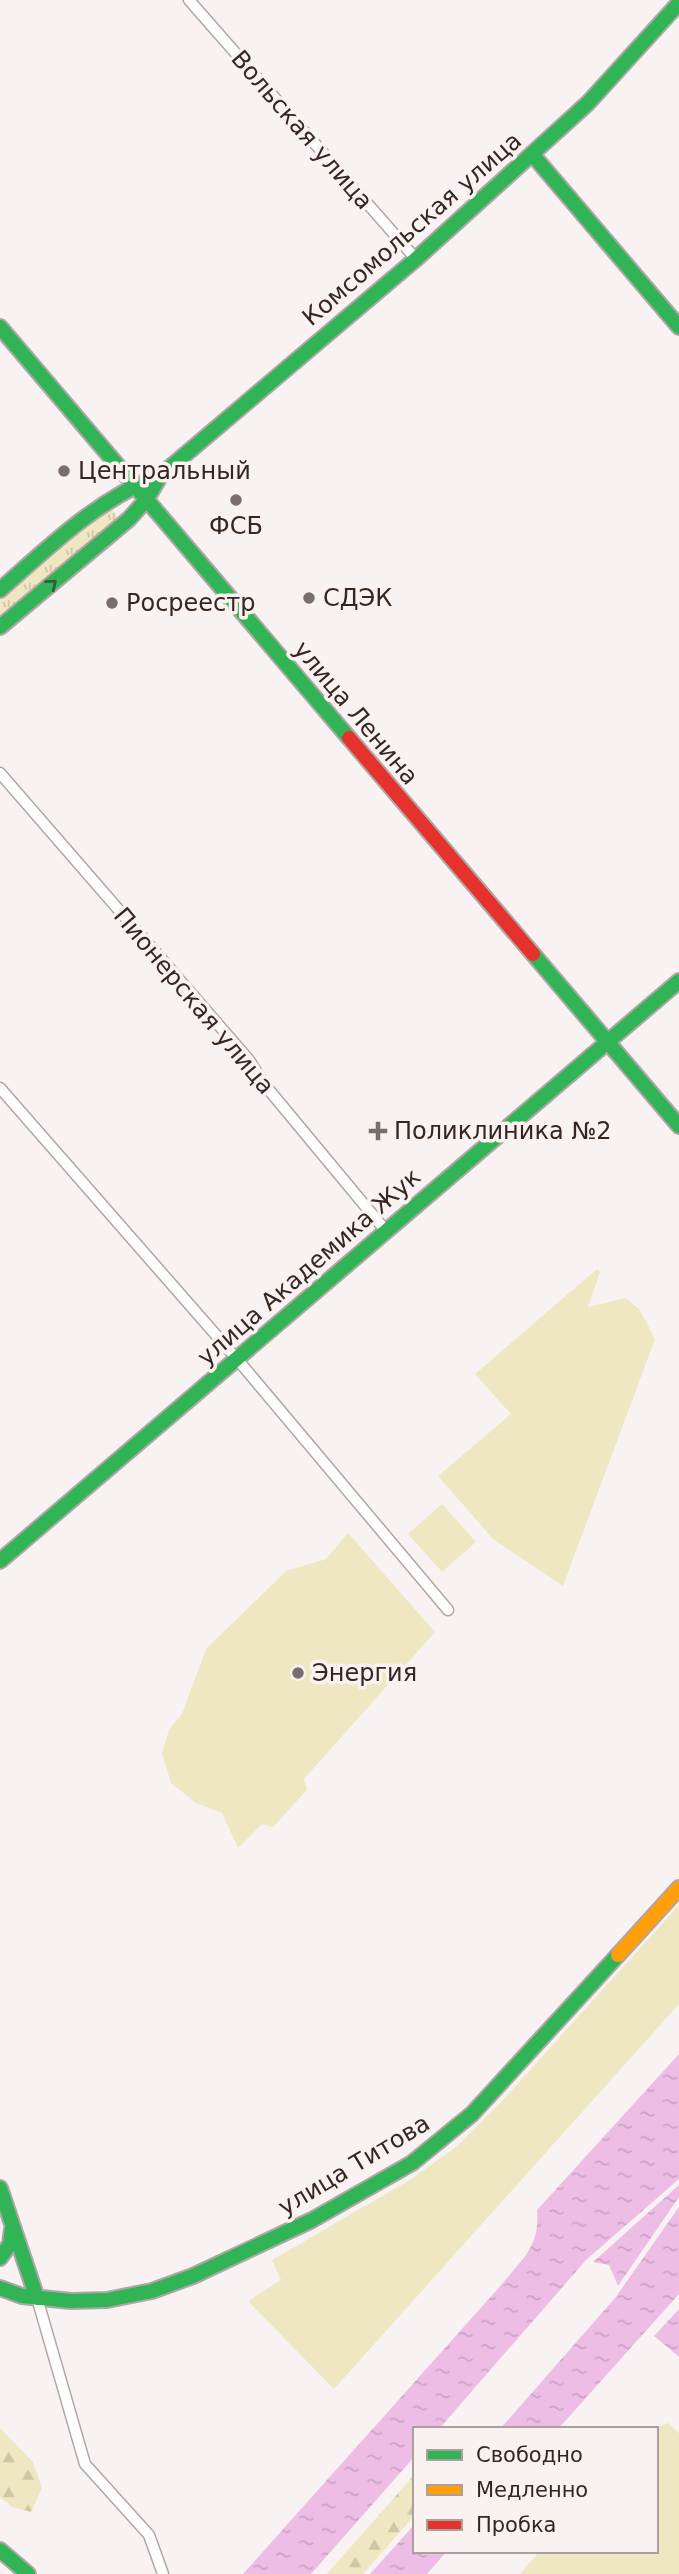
<svg xmlns="http://www.w3.org/2000/svg" width="679" height="2574" font-family="'DejaVu Sans',sans-serif">
	<style>
		.grass { fill: url(#grass-tufts) }
		.forest { fill: url(#forest-firs) }
		.green { fill: #efe7c2 }
		.water { fill: url(#water-ripples) }
		.lines { fill: none; stroke-linecap: round; stroke-linejoin: round }
		.street-casing { stroke: #afa7a5; stroke-width: 13 }
		.fast-casing { stroke: #afa7a5; stroke-width: 18 }
		.slow-casing { stroke: #afa7a5; stroke-width: 18 }
		.jam-casing { stroke: #afa7a5; stroke-width: 18 }
		.street { stroke: #fefdfd; stroke-width: 10 }
		.fast { stroke: #30b455; stroke-width: 14 }
		.slow { stroke: #ff9f0a; stroke-width: 14 }
		.jam { stroke: #e5322d; stroke-width: 14 }
		.oneway { stroke: #325f37 }
		.poi-dot { fill: #796e6b; stroke: #faf2f0; stroke-width: 2.5 }
		.labels { text-anchor: middle; stroke-width: 7; stroke-linejoin: round; paint-order: stroke }
		.street-label { font-size: 24px; fill: #342623; stroke: #faf2f0 }
		.poi-label { font-size: 24px; fill: #342623; stroke: #faf2f0; text-anchor: start }
	</style>
	<defs>
		<pattern id="grass-tufts" width="24" height="20" patternUnits="userSpaceOnUse" patternTransform="scale(1.75)"><rect width="24" height="20" fill="#efe7c2"/><path d="M3 7l-1-3M5 7V3M7 7l1-3M15 17l-1-3M17 17v-4M19 17l1-3" fill="none" stroke="#cec6a6"/></pattern>
		<pattern id="forest-firs" width="22" height="20" patternUnits="userSpaceOnUse" patternTransform="scale(1.75)"><rect width="22" height="20" fill="#efe7c2"/><path d="M5 1l3.5 6h-7zM16 11l3.5 6h-7z" fill="#cec6a6"/></pattern>
		<pattern id="water-ripples" width="26" height="14" patternUnits="userSpaceOnUse" patternTransform="scale(1.75)"><rect width="26" height="14" fill="#edbde5"/><path d="M2 4q2-2 4 0t4 0M15 11q2-2 4 0t4 0" fill="none" stroke="#cca2c4"/></pattern>
	</defs>
	<rect width="100%" height="100%" fill="#f8f3f2"/>
	<!-- grass -->
	<path class="grass" d="M107,506H111L119,520L0,619V597Z"/>
	<!-- forest -->
	<path class="forest" d="M0,2428L33,2462L42,2488L31,2512L12,2507L0,2497Z
		M415,2474V2515L363,2574H327Z"/>
	<!-- green -->
	<path class="green" d="M597,1269L600,1272L588,1307L626,1298L640,1310L655,1339L563,1586L493,1539L438,1476L511,1414L475,1374Z
		M442,1504L476,1542L442,1572L408,1534Z
		M348,1533L435,1632L304,1779L307,1790L273,1827L262,1824L238,1848L222,1813L196,1803L171,1783L162,1753L169,1730L182,1714L206,1649L286,1571L326,1559Z
		M679,1905V2004L334,2389L248,2301L281,2280L272,2260L408,2181L456,2147L503,2100Z
		M668,2423L679,2433V2574H520L540,2551H656V2429H651Z"/>
	<!-- water -->
	<path class="water" d="M679,2054V2179L586,2260L439,2429H415V2456L311,2574H243L503,2283C524,2257 540,2246 537,2210Z
		M679,2185V2197L618,2286L609,2265L593,2262Z
		M679,2207V2294L558,2429H500L615,2298Z
		M679,2309V2357L654,2336Z
		M415,2524V2551H447L427,2574H370Z"/>
	<g class="lines">
		<!-- street casing -->
		<g class="street-casing">
			<path id="street" d="M189,0L416,259
				M0,773L249,1060L264,1084L386,1231
				M0,1088L237,1359L448,1610
				M37,2298L85,2464L149,2535L163,2574"/>
		</g>
		<!-- fast casing -->
		<g class="fast-casing">
			<path id="fast" d="M532,154L679,327
				M0,327L349,738
				M0,590C50,546 97,499 161,475
				M0,627L129,519L146,500L161,475L416,259L588,103L679,3
				M533,954L679,1126
				M0,1561L679,981
				M0,2188L37,2298
				M0,2258L10,2244L12,2229
				M0,2288L22,2296L71,2301L107,2300L152,2291L193,2276L312,2220L412,2163L472,2114L618,1955
				M0,2550L28,2574"/>
		</g>
		<!-- slow casing -->
		<g class="slow-casing">
			<path id="slow" d="M618,1955L679,1888"/>
		</g>
		<!-- jam casing -->
		<g class="jam-casing">
			<path id="jam" d="M349,738L533,954"/>
		</g>
		<!-- street -->
		<use href="#street" class="street"/>
		<!-- fast -->
		<use href="#fast" class="fast"/>
		<!-- slow -->
		<use href="#slow" class="slow"/>
		<!-- jam -->
		<use href="#jam" class="jam"/>
	</g>
	<!-- one-way arrows -->
	<defs><path id="oneway-chevron" d="M-2-3.5L2.5 0L-2 3.5" fill="none" stroke-width="1.6" stroke-linecap="round" stroke-linejoin="round" transform="scale(1.75)"/></defs>
	<use class="oneway" href="#oneway-chevron" transform="translate(52 584) rotate(-40)"/>
	<!-- markers -->
	<g class="poi-dot">
		<circle cx="64" cy="471" r="7"/>
		<circle cx="236" cy="500" r="7"/>
		<circle cx="309" cy="598" r="7"/>
		<circle cx="112" cy="603" r="7"/>
		<path d="M374.5 1120.5h7v7h7v7h-7v7h-7v-7h-7v-7h7z"/>
		<circle cx="298" cy="1673" r="7"/>
	</g>
	<g class="labels">
		<!-- street labels -->
		<g class="street-label">
			<text transform="translate(302 130) rotate(49)" y="8">Вольская улица</text>
			<text transform="translate(412 229) rotate(-41)" y="8">Комсомольская улица</text>
			<text transform="translate(356 713) rotate(50)" y="8">улица Ленина</text>
			<text transform="translate(194 1001) rotate(50)" y="8">Пионерская улица</text>
			<text transform="translate(309 1267) rotate(-41)" y="8">улица Академика Жук</text>
			<text transform="translate(354 2165) rotate(-31)" y="8">улица Титова</text>
		</g>
		<!-- poi labels -->
		<g class="poi-label">
			<text x="78" y="479">Центральный</text>
			<text x="236" y="534" text-anchor="middle">ФСБ</text>
			<text x="323" y="606">СДЭК</text>
			<text x="126" y="611">Росреестр</text>
			<text x="394" y="1139">Поликлиника №2</text>
			<text x="312" y="1681">Энергия</text>
		</g>
	</g>
	<!-- legend -->
	<rect x="413" y="2427" width="245" height="126" fill="#faf2f0" stroke="#aba09e" stroke-width="2"/>
	<rect x="427" y="2450" width="35" height="10" fill="#30b455" stroke="#aba09e" stroke-width="2"/>
	<text x="476" y="2462" font-size="21" fill="#342623">Свободно</text>
	<rect x="427" y="2485" width="35" height="10" fill="#ff9f0a" stroke="#aba09e" stroke-width="2"/>
	<text x="476" y="2497" font-size="21" fill="#342623">Медленно</text>
	<rect x="427" y="2520" width="35" height="10" fill="#e5322d" stroke="#aba09e" stroke-width="2"/>
	<text x="476" y="2532" font-size="21" fill="#342623">Пробка</text>
</svg>
